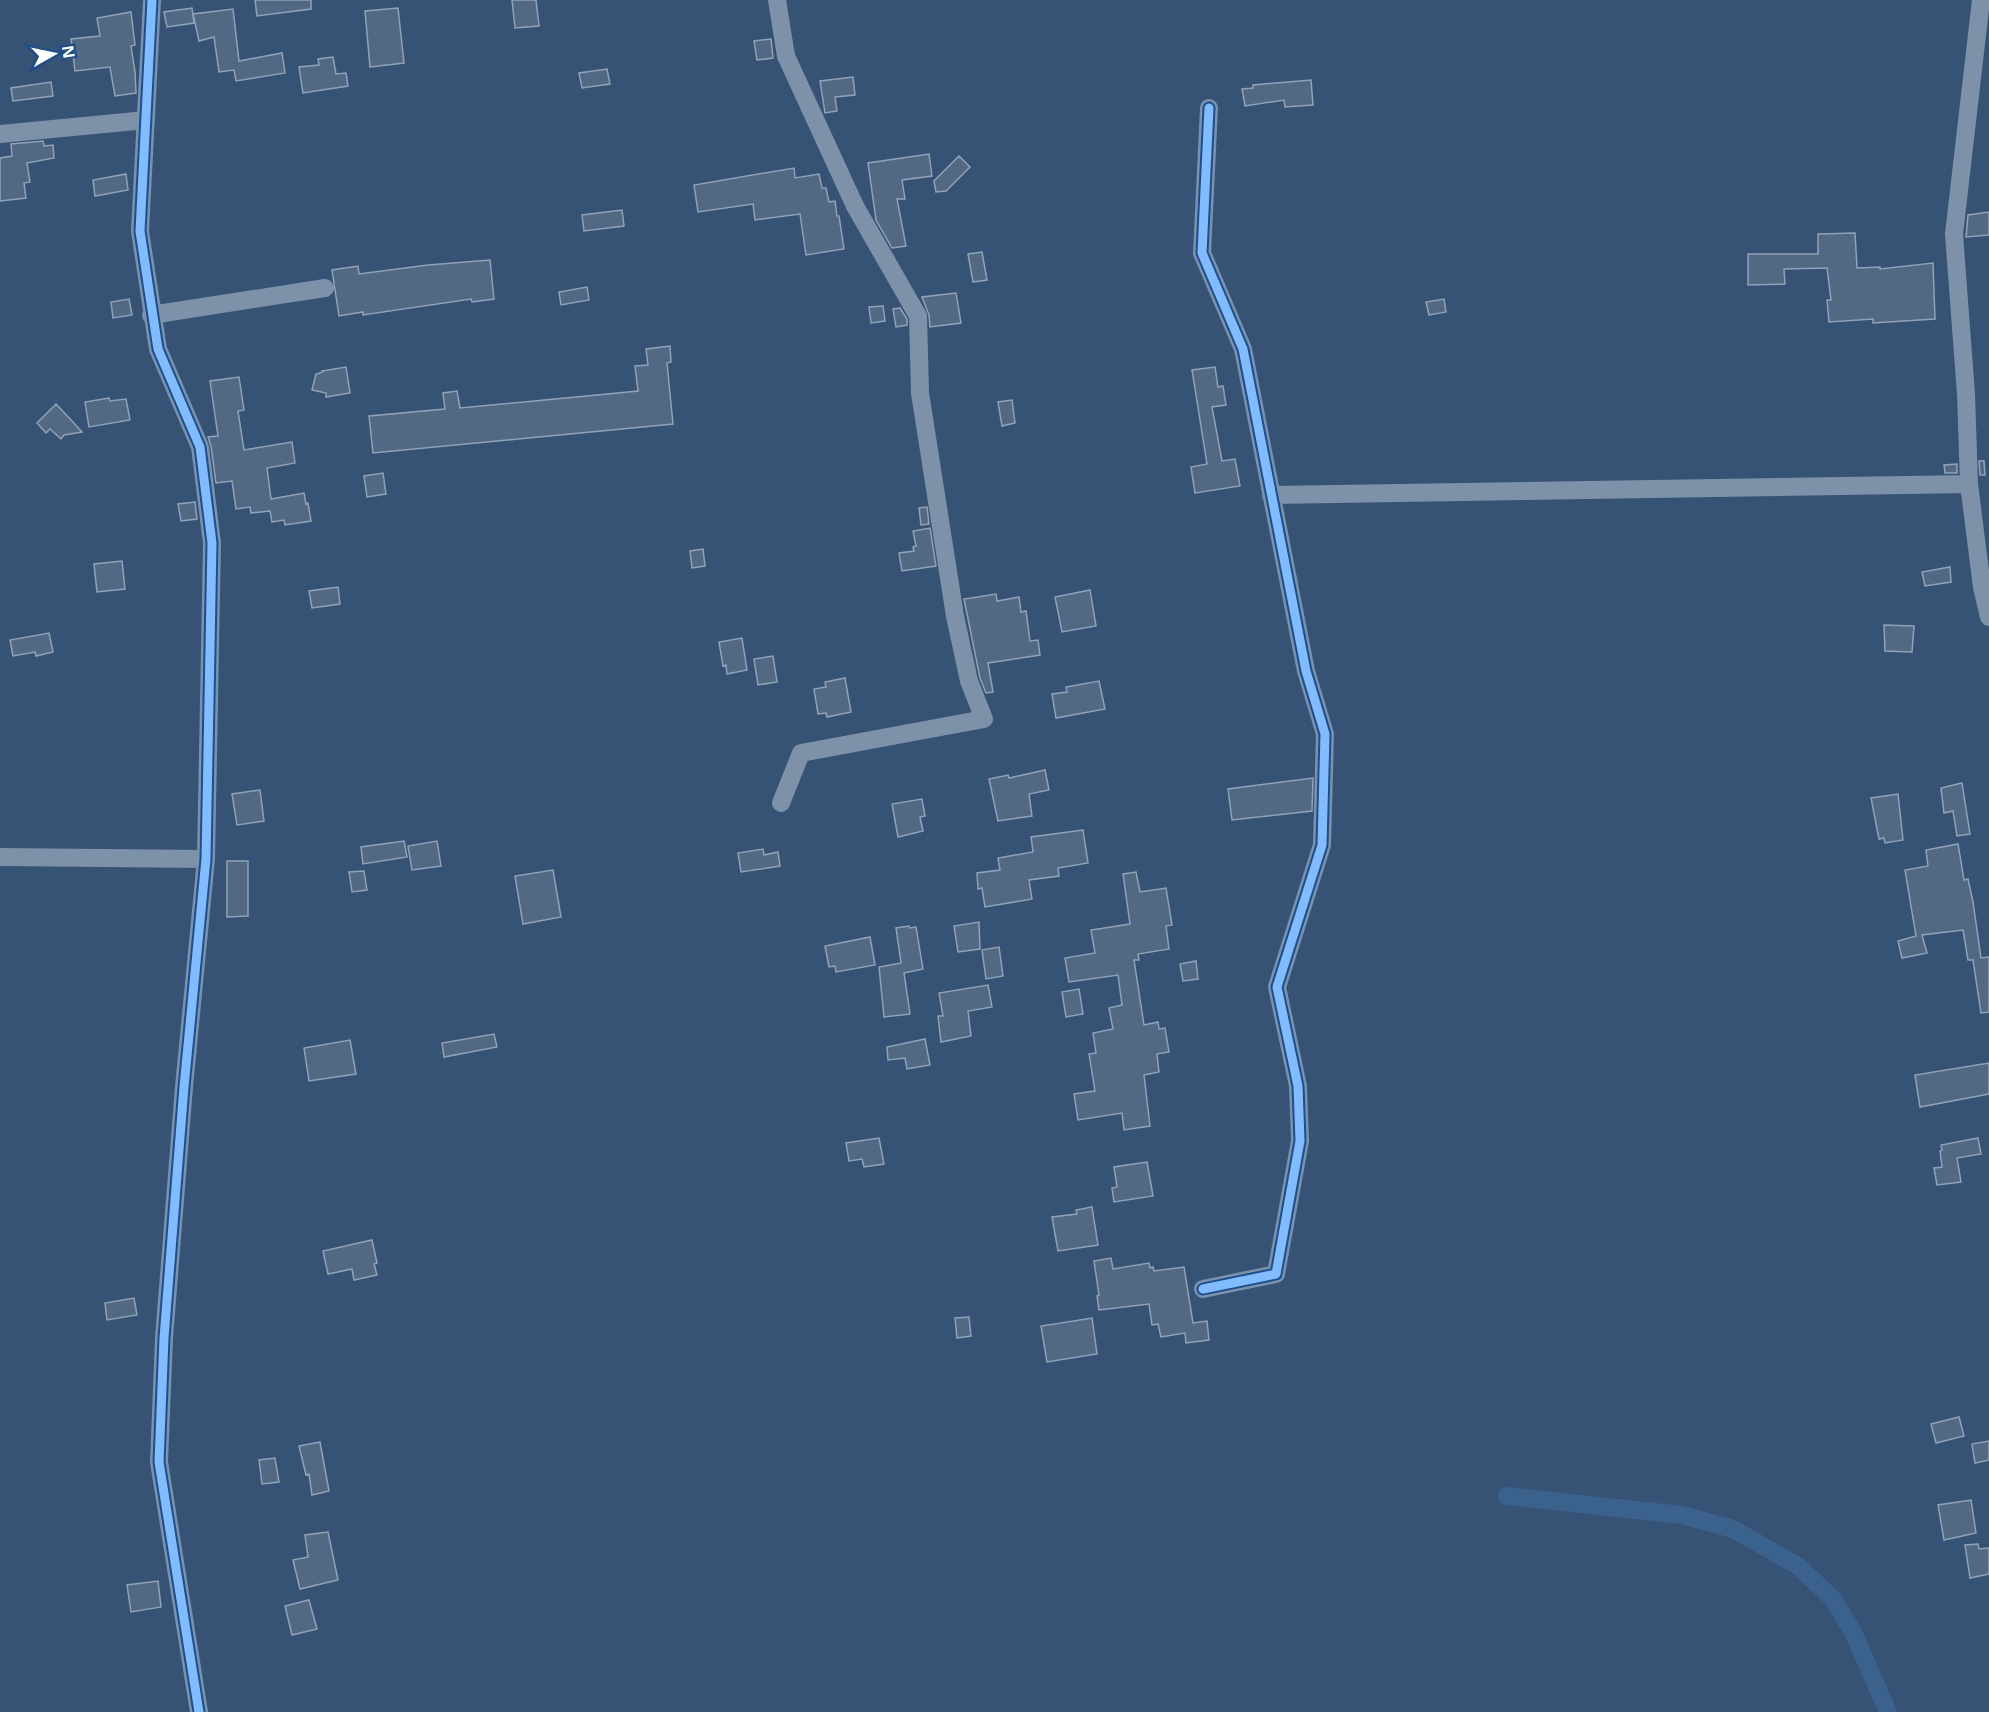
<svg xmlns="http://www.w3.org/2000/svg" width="1989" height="1712" font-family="'Open Sans',sans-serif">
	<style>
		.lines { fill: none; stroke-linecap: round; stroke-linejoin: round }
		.canal { stroke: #3b618d; stroke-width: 18 }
		.building { fill: #526984; stroke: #92a2b6; stroke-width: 1.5 }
		.minor { stroke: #7d92a8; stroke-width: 18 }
		.cycleway-casing { stroke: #1b4f8f; stroke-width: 13 }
		.cycleway { stroke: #80bcff; stroke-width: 9 }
	</style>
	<rect width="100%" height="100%" fill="#365274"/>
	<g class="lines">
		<!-- canal -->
		<path class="canal" d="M1507,1496L1682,1515L1733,1529L1798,1566L1833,1599L1853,1632L1888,1712"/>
	</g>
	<!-- building -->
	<path class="building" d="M255,0H311V9L257,16Z
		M512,0H536L539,26L515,28Z
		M192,8L194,23L167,27L164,12Z
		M398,8L404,63L370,67L365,11Z
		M233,9L239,61L282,53L285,73L236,81L234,70L219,72L214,37L199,41L193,14Z
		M131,12L135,45L131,46L135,72L136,93L115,96L110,67L75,71L71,39L100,36L97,18Z
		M771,39L773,58L757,60L754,41Z
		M333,57L336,74L346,73L348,86L303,93L299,67L319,65L318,59Z
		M607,69L610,84L582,88L579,73Z
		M853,77L855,95L835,97L837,111L825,113L820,81Z
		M1311,80L1313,105L1285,107L1284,100L1245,106L1242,89L1253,88V85Z
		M51,82L53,96L13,101L11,88Z
		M43,141L44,146L53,145L54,158L27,163L30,182L24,183L26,198L0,201V158L12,156L11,144Z
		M929,154L932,176L902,180L905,199H897L906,246L892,248L876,220L868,163Z
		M959,156L970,167L946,191L936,192L934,181Z
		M794,168L795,178L819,174L822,188H826L829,202L835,201L837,216H839L844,249L806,255L800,214L755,220L753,204L698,212L694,185Z
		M126,174L128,190L95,196L93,180Z
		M622,210L624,226L584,231L582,215Z
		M1989,212V235L1966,237L1968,215Z
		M1855,233L1857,268L1880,267V269L1933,263L1935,319L1873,323V319L1829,322L1827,300H1831L1827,268L1784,269L1785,284L1748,285V254H1818V234Z
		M982,252L987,280L973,282L968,254Z
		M490,260L494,299L472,302L471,299L363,315V312L339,316L332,270L358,266L359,274L428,265Z
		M587,287L589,300L561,305L559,292Z
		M956,293L961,323L930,327L929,315L922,297Z
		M129,299L132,315L113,318L111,302Z
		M1444,299L1446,312L1429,315L1426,302Z
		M883,306L885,321L871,323L869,307Z
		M900,308L907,319V325L896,327L893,309Z
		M670,346L671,362L667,363L673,424L373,453L369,416L445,409L443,393L457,391L460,408L638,391L635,366L648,365L646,349Z
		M346,367L350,393L326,397V393L312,390L316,374L323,372L322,371Z
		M1215,367L1218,387L1223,386L1226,405L1212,407L1222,461L1235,459L1240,486L1195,493L1191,467L1207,464L1192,370Z
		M239,377L244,410L238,411L244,450L292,442L295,463L267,468L271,499L304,493L306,504L308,503L311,521L285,525L284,520L272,522L270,511L251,513L250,507L236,509L232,481L216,483L211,446L208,437L218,436L210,381Z
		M109,398L110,401L126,399L130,420L89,427L85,402Z
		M1012,400L1015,423L1002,426L998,402Z
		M56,404L72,421L82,432L64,435L61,439L50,429L46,433L37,423Z
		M1979,461H1984L1985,475H1980Z
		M1957,464V473H1945L1944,465Z
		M383,473L386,494L367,497L364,476Z
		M195,502L197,519L181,521L178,504Z
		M927,507L929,524L921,525L919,508Z
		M930,528L936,566L902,571L899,553L914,551L913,547L916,546L913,531Z
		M703,549L705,566L692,568L690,551Z
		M122,561L125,589L97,592L94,564Z
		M1950,567L1951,582L1925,586L1922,572Z
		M338,587L340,604L312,608L309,591Z
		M1090,590L1096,626L1062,632L1055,597Z
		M996,594L997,601L1019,597L1021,612L1026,611L1030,641L1038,640L1040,655L988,663L993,692L986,693L980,678L964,599Z
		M1884,625L1914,626L1912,652L1885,651Z
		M49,633L53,652L36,656L35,652L13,656L10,640Z
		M742,638L747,670L727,674L726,665L723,666L719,642Z
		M773,656L777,682L758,685L754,659Z
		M845,678L851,712L827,717L826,713L818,714L814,689L826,687L825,682Z
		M1099,681L1105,709L1056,718L1052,694L1067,692L1066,687Z
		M1045,770L1049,790L1029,794L1032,816L998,821L989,779L1008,775L1009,778Z
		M1313,778L1312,811L1232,820L1228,789Z
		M1962,783L1970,834L1957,836L1953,811L1944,813L1941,788Z
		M260,790L264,821L237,825L232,794Z
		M1898,794L1903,840L1885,843L1884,838L1879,839L1871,798Z
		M922,799L925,816L920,817L923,831L898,837L892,804Z
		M1083,830L1088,863L1058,868L1059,876L1029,880L1032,899L985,907L982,888L978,889L977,873L1000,870L998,858L1033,852L1031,837Z
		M404,841L407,857L363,864L361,847Z
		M437,841L441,866L412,870L408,846Z
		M1958,844L1964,880L1968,879L1973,902L1981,958L1989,957V1012L1981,1013L1973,960H1968L1963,930L1922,935L1927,953L1902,958L1898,941L1916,936L1905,870L1928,866L1926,850Z
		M763,849L764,855L778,852L780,866L741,872L738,853Z
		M227,861H248V916L227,917Z
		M553,870L561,917L523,924L515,876Z
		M364,871L367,890L352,892L349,872Z
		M1136,872L1140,892L1166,888L1172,925L1166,926L1169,949L1138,954L1139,960H1134L1144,1025L1158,1022L1159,1029L1165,1028L1169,1052L1157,1054L1159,1072L1144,1075L1150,1126L1124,1130L1122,1113L1078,1120L1074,1094L1095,1091L1089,1054L1096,1053L1093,1033L1113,1029L1109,1008L1122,1005L1118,975L1069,982L1065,958L1095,953L1091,930L1130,924L1123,874Z
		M979,922L980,949L958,952L954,926Z
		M909,926L910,928L916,927L923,969L904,973L910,1014L884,1017L879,967L901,963L896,928Z
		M870,937L875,965L836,972L835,966L829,967L825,946Z
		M999,947L1003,976L986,979L982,950Z
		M1196,961L1198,979L1183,981L1180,964Z
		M988,985L992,1007L968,1011L971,1036L941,1042L938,1016H943L939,993Z
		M1079,989L1083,1014L1066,1017L1062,992Z
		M494,1034L497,1047L444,1057L442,1043Z
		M925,1039L930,1065L907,1069L905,1058L888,1060L887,1047Z
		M350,1040L356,1074L309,1081L304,1048Z
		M1989,1063V1094L1920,1107L1915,1075Z
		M879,1138L884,1164L864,1167L862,1159L849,1161L846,1143Z
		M1978,1138L1981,1154L1957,1158L1961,1182L1937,1185L1934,1168L1942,1167L1940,1151L1942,1150L1941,1145Z
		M1147,1162L1153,1196L1114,1202L1112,1188L1117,1187L1114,1167Z
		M1092,1207L1098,1245L1058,1251L1052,1217L1077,1214L1076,1210Z
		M372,1240L377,1263L374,1264L377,1275L354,1280L352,1269L328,1274L323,1251Z
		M1111,1258L1113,1269L1149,1263L1150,1268L1153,1267L1154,1271L1184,1267L1193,1323L1207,1321L1209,1340L1186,1343L1185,1333L1161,1337L1158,1324L1152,1325L1149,1304L1099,1310L1097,1296L1099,1295L1094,1261Z
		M134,1298L137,1315L107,1320L105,1303Z
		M969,1317L971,1336L957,1338L955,1318Z
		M1092,1318L1097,1354L1047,1362L1041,1326Z
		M1959,1417L1964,1436L1936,1443L1931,1424Z
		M1989,1441V1460L1975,1463L1972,1444Z
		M320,1442L329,1491L312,1495L309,1474L306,1475L299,1446Z
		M275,1458L279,1482L262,1484L259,1460Z
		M1971,1500L1976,1533L1944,1540L1938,1505Z
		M328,1532L338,1580L300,1589L293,1560L308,1557L305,1535Z
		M1978,1544L1979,1549L1989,1548V1574L1970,1578L1965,1545Z
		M158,1581L161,1607L131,1612L127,1585Z
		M309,1600L317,1629L292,1635L285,1606Z"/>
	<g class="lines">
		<!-- minor -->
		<path class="minor" d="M152,0L140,231L158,349L200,447L212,543L206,859L184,1087L164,1338L159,1462L199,1712
			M777,0L786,56L855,206L918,316L920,393L955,616L969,681L984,719L801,753L781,803
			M1981,0L1954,234L1966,394L1969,484L1982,587L1989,617
			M0,134L146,120
			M151,315L325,288
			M1271,495L1969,484
			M0,857L206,859
			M1203,1289L1276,1274L1300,1141L1298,1086L1277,987L1322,845L1325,734L1306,671L1243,349L1202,253L1209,108"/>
		<!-- cycleway casing -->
		<g class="cycleway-casing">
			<path id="cycleway" d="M152,0L140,231L158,349L200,447L212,543L206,859L184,1087L164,1338L159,1462L199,1712
				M1203,1289L1276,1274L1300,1141L1298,1086L1277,987L1322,845L1325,734L1306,671L1243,349L1202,253L1209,108"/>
		</g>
		<!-- cycleway -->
		<use href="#cycleway" class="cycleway"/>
	</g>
	<!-- north arrow -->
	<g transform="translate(54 54) rotate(81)" stroke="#1b4f8f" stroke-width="4.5" paint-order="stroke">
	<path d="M0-4.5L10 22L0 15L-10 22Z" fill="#ffffff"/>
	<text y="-9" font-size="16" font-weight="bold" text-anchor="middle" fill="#ffffff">N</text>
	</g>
</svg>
